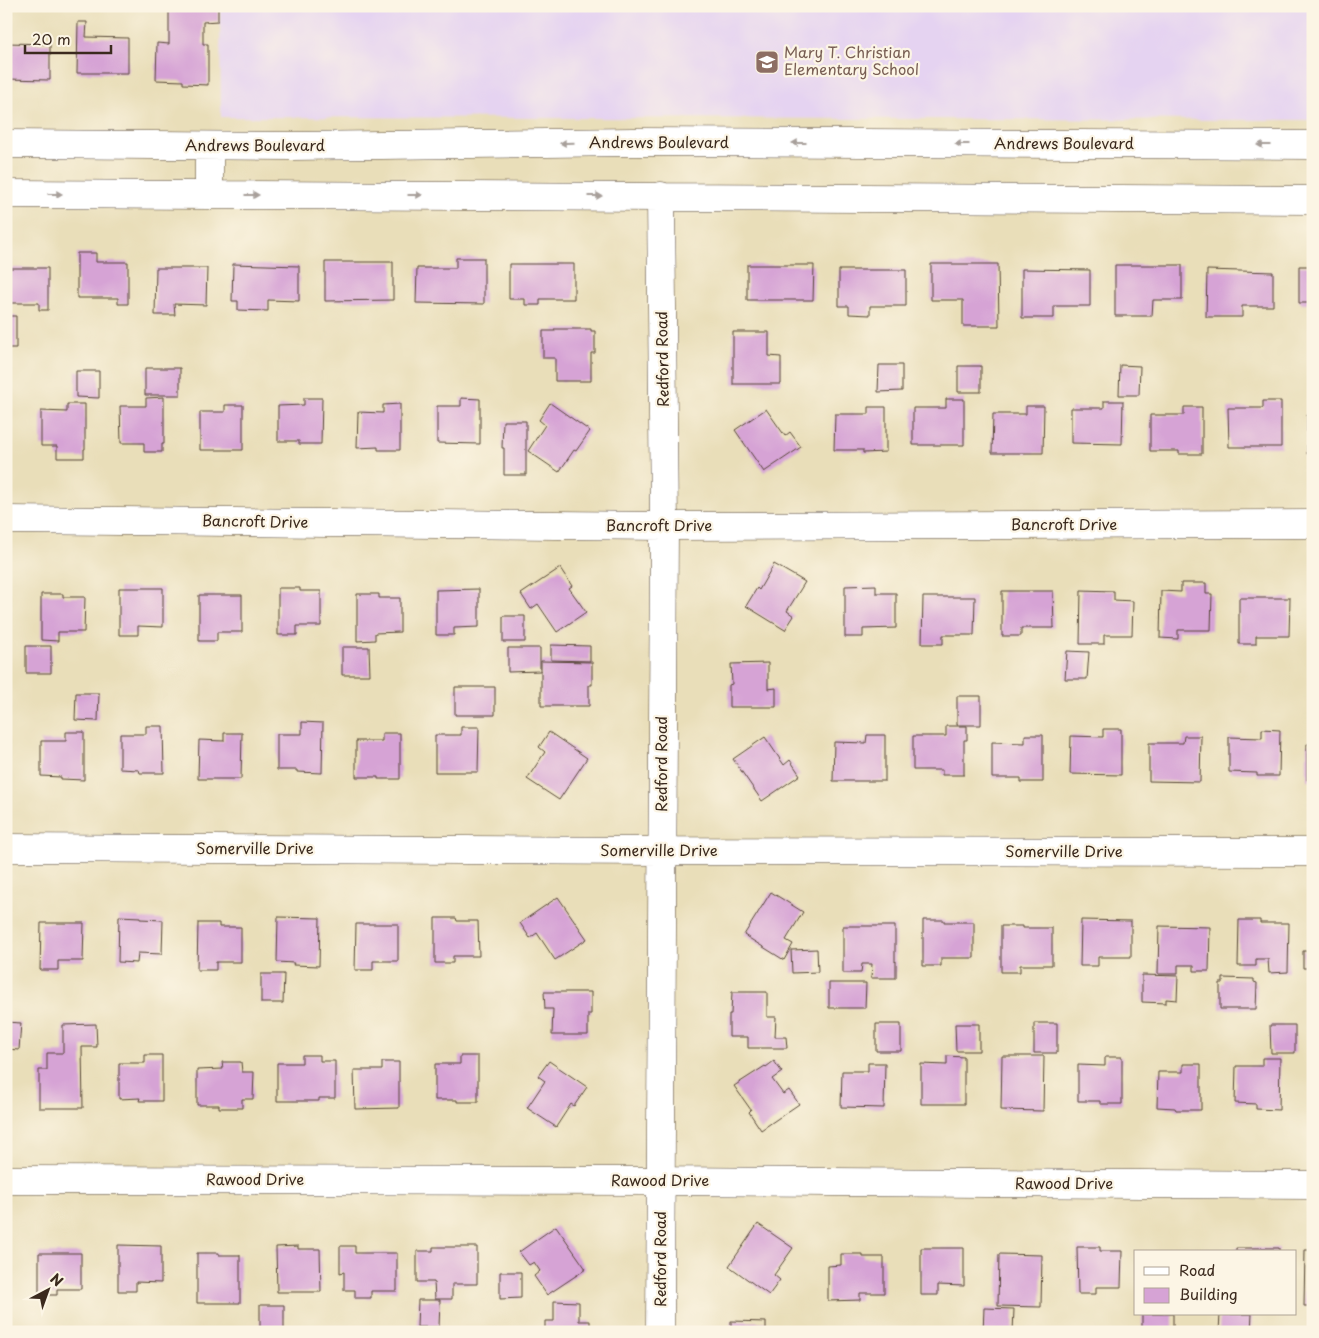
<svg xmlns="http://www.w3.org/2000/svg" width="1319" height="1338" font-family="'Playpen Sans',sans-serif">
	<style>
		.built { fill: #e5d3f1 }
		.building { fill: #d6a3d5 }
		.lines { fill: none; stroke-linecap: round; stroke-linejoin: round }
		.minor-casing { stroke: #554535; stroke-width: 29 }
		.minor { stroke: #fff; stroke-width: 28 }
		.oneway { fill: #a79f9a }
		.labels { text-anchor: middle; stroke-width: 4.5; stroke-linejoin: round; paint-order: stroke }
		.education-label { font-size: 15px; fill: #785e54; stroke: #fcf5e5; text-anchor: start }
		.street-label { font-size: 15px; fill: #3b2a1e; stroke: #fcf5e5 }
	</style>
	<rect width="100%" height="100%" fill="#fcf5e5"/>
	<filter id="ink" filterUnits="userSpaceOnUse"><feTurbulence type="fractalNoise" baseFrequency=".02" numOctaves="2"/><feDisplacementMap in="SourceGraphic" scale="10" xChannelSelector="R" yChannelSelector="G"/><feConvolveMatrix kernelMatrix="1 2 1 2 8 2 1 2 1" color-interpolation-filters="sRGB"/></filter>
	<filter id="wash" filterUnits="userSpaceOnUse"><feTurbulence type="fractalNoise" baseFrequency=".0096" numOctaves="4" result="noise"/><feDisplacementMap in="SourceGraphic" scale="20" xChannelSelector="R" yChannelSelector="G"/><feGaussianBlur stdDeviation="1.12" result="paint"/><feColorMatrix in="noise" values="0 0 0 0 0 0 0 0 0 0 0 0 0 0 0 0 0 1.4 0 .05"/><feComposite in="paint" operator="in"/></filter>
	<g filter="url(#wash)">
		<rect width="100%" height="100%" fill="#e9deb9"/>
		<!-- built -->
		<path class="built" d="M220,6H1313V120L221,117Z"/>
		<g id="blocks">
			<!-- building -->
			<path class="building" d="M169,6H218V21L203,22V44H208V85L183,84V81L156,80L157,43L169,44Z
				M78,22H87L86,37L128,38V73H77Z
				M6,43L50,44V80L6,79Z
				M77,253H96V262H128V304H118V298H77Z
				M456,258H484V304L416,303L417,268H456Z
				M325,262H393V300L325,301Z
				M233,264L299,266V301L268,300V311L238,310V301H232Z
				M509,264H574V299H540V305H525V299H509Z
				M931,264H998L999,326H963V300H931Z
				M747,265H814L813,300H747Z
				M1115,265H1182V300H1153L1152,316H1115Z
				M1299,266H1313V303H1299Z
				M6,268H48V310H39V303H6Z
				M156,268H207L206,305L174,304L175,315H155Z
				M1022,269L1090,270V306H1054V318H1022Z
				M839,270H906V306H870V315L849,314V306H839Z
				M1207,270L1273,272V306H1242V317H1206Z
				M6,316H16V348H6Z
				M554,329H591V331H595V353H591V381H555V358H543V331H555Z
				M733,332H769V356L781,357V384H733Z
				M879,365H902V391L878,392Z
				M1120,365L1140,366L1139,395H1119Z
				M958,366H981V392H958Z
				M145,368H180V395H145Z
				M76,371H99V398L76,397Z
				M164,397V444H162V452H144V443H121L120,406H146V398Z
				M304,398H322L321,444H299V441H278V406L304,405Z
				M461,398L480,399V444L437,443V406H461Z
				M946,399H964V445H913V408H946Z
				M1104,401H1123L1122,444L1071,443V408H1104Z
				M1263,401H1281V447H1229L1228,408H1263Z
				M550,403L590,431L576,451L574,450L559,472L528,451L545,425L539,420Z
				M67,404H85V449H84V458H57V446H41V411L67,412Z
				M400,404V450H378V447L357,448L358,412L383,413V405Z
				M225,405H243V450H200V412H225Z
				M1026,406H1044L1043,453H992L993,414H1026Z
				M869,407H886V452L863,453V450H834L835,414H869Z
				M1184,407H1202V454H1179V451H1150V415H1184Z
				M766,409L785,436L790,432L801,447L764,472L735,430Z
				M1307,415H1313V454H1307Z
				M503,421H526V475H504V448H502Z
				M774,564L805,582L787,611L794,616L785,630L746,606L757,588L759,590Z
				M560,568L572,586L569,588L586,612L557,632L538,604L531,609L521,594Z
				M1181,583H1206V594H1212L1211,630H1178V639L1160,638L1161,591L1181,592Z
				M876,585V593H896V628L863,629V637H845V586Z
				M119,588H163V627L138,626V635H119Z
				M278,588H300V591H321V626H297V635H278Z
				M479,589V627L454,628V635H436V590Z
				M1081,590L1114,591V600L1133,601L1132,635H1104V644H1080Z
				M1002,591H1053L1054,628H1021V636H1002Z
				M41,594H63V597H85L84,632H58V641L41,640Z
				M357,594H379V598H400V632L375,633V640L357,641Z
				M199,595H242V632H217V641H199Z
				M923,597H975L974,635H943V644H922Z
				M1239,598H1290L1289,636H1256V644H1239Z
				M503,616H525V642H503Z
				M551,645L590,646V661L551,660Z
				M26,646H51V673H26Z
				M342,647H369L370,675H342Z
				M508,648H540V671L508,672Z
				M1067,651L1089,652L1087,679H1065Z
				M541,661L592,662V685H589V706H541Z
				M768,663V689L776,688V707H729V685L732,684L731,664Z
				M455,687H495V715H455Z
				M76,693H99L98,721L75,720Z
				M957,696H981V725H957Z
				M302,722L323,723L322,773L297,772V770H277V734H302Z
				M146,726H163L164,773H140L139,770L120,769V734H146Z
				M946,726H967V740H964V775H942V770H913V736H946Z
				M461,727H479L478,772H435V735H461Z
				M1103,729H1121V775L1070,774L1071,736L1103,737Z
				M1262,729L1280,730L1279,776H1257V773L1229,772V737L1262,738Z
				M66,732H84V780L61,779V777L41,776V741H66Z
				M549,732L587,758L559,800L527,779L545,752L539,747Z
				M224,733H242L241,779H198L199,740L224,741Z
				M382,733H400V779H378V777H356V741H382Z
				M867,735H885V781H833L834,742L866,743Z
				M1025,735H1043V782H1021V778H992V742L1025,743Z
				M1184,736H1201L1200,782L1149,781V743H1183Z
				M765,737L784,765L790,760L800,775L762,801L733,759Z
				M1307,744H1313V780H1307Z
				M771,892L803,912L786,940L793,944L784,960L744,935Z
				M558,897L587,939L555,960L537,933L530,938L520,923Z
				M119,916L140,917V919L163,920L162,954L138,953L137,963L118,962Z
				M278,917L320,918L319,966L293,965L294,963L277,962Z
				M435,918H456L457,921H478L479,956H453V963H435Z
				M923,920H944V922H974V958H941V966H923Z
				M1081,920L1131,921V957H1098V966H1080Z
				M1239,920H1260V923H1289L1288,972L1269,973L1268,959H1256V966H1238Z
				M41,923H84L83,961H58V970H40Z
				M198,923H219V927H241V962H216V970H197Z
				M356,924H398V961H373V970H355Z
				M843,926H895V962L896,961V978H871L872,964H862L861,973H843Z
				M1001,926H1023V928H1052V965H1020V972H1001Z
				M1159,926L1210,927L1209,971H1194V965H1178V974H1158Z
				M817,949L818,972L792,973L791,950Z
				M1303,951H1313V968H1303Z
				M261,974H284L283,1003H261Z
				M1142,975L1178,976L1177,1000L1166,999V1003L1142,1002Z
				M1223,978L1254,979V982L1257,983L1256,1009H1220V983H1223Z
				M829,983H866L865,1008H829Z
				M544,992H591V1014H588V1035H552L553,1009H545Z
				M732,992H767V1017H776L775,1037H786L787,1048H748V1037H729V1014H731Z
				M6,1022L21,1023L19,1050L6,1049Z
				M1034,1023H1057V1053H1034Z
				M96,1024L97,1047H82L83,1108H39V1070H47V1053H63V1025Z
				M876,1024H901V1051H876Z
				M955,1024H979V1051H956Z
				M1270,1025H1295V1053H1271Z
				M145,1055H162V1101H139L140,1098L119,1099V1063H145Z
				M302,1055H320V1061H335V1098H319V1101H277V1063H302Z
				M460,1056H478V1102H457V1100H435V1064H460Z
				M947,1056L964,1057V1104H921V1064L947,1065Z
				M1002,1056H1044L1043,1111L1001,1110Z
				M1105,1057H1122V1104H1100V1101H1078V1065L1105,1066Z
				M1262,1058H1280L1279,1110L1256,1109V1104L1235,1103L1236,1066H1262Z
				M549,1061L587,1087L574,1106L571,1104L556,1127L527,1108L545,1081L538,1076Z
				M774,1061L782,1072L772,1079L783,1094L789,1090L799,1104L761,1130L749,1112L751,1110L734,1086L765,1066L766,1067Z
				M222,1062H241L242,1072H254L253,1099H242V1108H219V1105H197V1070L223,1069Z
				M382,1062H399V1108L355,1109L354,1070H382Z
				M868,1063H885L884,1108L841,1107L842,1071H868Z
				M1183,1064H1201V1110H1176L1175,1108L1157,1107L1158,1072H1183Z
				M758,1224L793,1248L774,1275L780,1280L769,1295L729,1266Z
				M556,1226L586,1269L547,1295L534,1276L540,1271L534,1262L529,1265L519,1252Z
				M118,1245L161,1246V1283L136,1282V1291H118Z
				M298,1246V1249H320L321,1292H277L276,1247Z
				M340,1246H355V1253H397V1291H371V1298H355V1290H344V1272L340,1273Z
				M433,1247H477V1284H452V1299H435L434,1282H417V1251H433Z
				M1077,1247H1100V1251H1122L1121,1287H1096V1294H1078Z
				M921,1248H964V1286L938,1285V1295H921Z
				M1236,1248H1279V1252H1236Z
				M1305,1250H1313V1306H1304Z
				M39,1253H81V1289H57V1295H39Z
				M197,1253H219V1255H240V1303H197Z
				M841,1254H863V1257H884V1293H860V1300L828,1301V1266L841,1265Z
				M999,1254L1042,1255L1041,1307L998,1306Z
				M500,1272H521V1298L500,1299Z
				M418,1300H440L439,1327H417Z
				M554,1301L579,1302V1321H590V1332H545V1321H554Z
				M260,1305H284V1332H260Z
				M984,1308L1014,1309L1013,1332H983Z
				M1142,1314H1173V1332H1142Z
				M1220,1314H1252L1251,1332H1219Z
				M731,1321L766,1322V1332H731Z"/>
		</g>
	</g>
	<g filter="url(#ink)">
		<use href="#blocks" fill-opacity="0" stroke="#554535" stroke-width="1"/>
		<g class="lines">
			<!-- minor casing -->
			<g class="minor-casing">
				<path id="minor" d="M6,144L292,146L634,142L1313,145
					M209,146V195
					M6,194L1313,200
					M6,520L664,526L1313,524
					M6,848L662,851L1313,852
					M6,1180L661,1181L1313,1185
					M660,1332L664,526L661,196"/>
			</g>
			<!-- minor -->
			<use href="#minor" class="minor"/>
		</g>
		<!-- one-way arrows -->
		<defs><path id="oneway-solid" d="M-6-.8H1V-3.2L6.5 0L1 3.2V.8H-6Z" transform="scale(1.25)"/></defs>
		<g class="oneway">
			<use href="#oneway-solid" transform="translate(567 143) rotate(179)"/>
			<use href="#oneway-solid" transform="translate(799 143) rotate(-180)"/>
			<use href="#oneway-solid" transform="translate(962 144) rotate(-180)"/>
			<use href="#oneway-solid" transform="translate(1264 145) rotate(-180)"/>
			<use href="#oneway-solid" transform="translate(55 194)"/>
			<use href="#oneway-solid" transform="translate(252 195)"/>
			<use href="#oneway-solid" transform="translate(415 195)"/>
			<use href="#oneway-solid" transform="translate(595 196)"/>
		</g>
	</g>
	<!-- icons -->
	<defs>
		<g id="school-square" transform="scale(1.25)"><rect x="-9" y="-9" width="18" height="18" rx="4" fill="#8d6e63" stroke="#fcf5e5"/><path d="M0-5L7-2L0 1L-7-2ZM-4 1L0 2.5L4 1V4Q0 6-4 4Z" fill="#fff"/></g>
	</defs>
	<g fill-rule="evenodd">
		<use href="#school-square" x="767" y="62"/>
	</g>
	<g class="labels">
		<!-- education labels -->
		<g class="education-label">
			<text x="784" y="58">Mary T. Christian<tspan x="784" dy="17">Elementary School</tspan></text>
		</g>
		<!-- street labels -->
		<g class="street-label">
			<text x="659" y="148">Andrews Boulevard</text>
			<text x="1064" y="149">Andrews Boulevard</text>
			<text x="255" y="151">Andrews Boulevard</text>
			<text transform="translate(663 359) rotate(-91)" y="5">Redford Road</text>
			<text transform="translate(255 522) rotate(1)" y="5">Bancroft Drive</text>
			<text x="1064" y="530">Bancroft Drive</text>
			<text x="659" y="531">Bancroft Drive</text>
			<text transform="translate(662 764) rotate(-90)" y="5">Redford Road</text>
			<text x="255" y="854">Somerville Drive</text>
			<text x="659" y="856">Somerville Drive</text>
			<text x="1064" y="857">Somerville Drive</text>
			<text x="255" y="1185">Rawood Drive</text>
			<text x="660" y="1186">Rawood Drive</text>
			<text x="1064" y="1189">Rawood Drive</text>
			<text transform="translate(661 1259) rotate(-90)" y="5">Redford Road</text>
		</g>
	</g>
	<!-- margin -->
	<rect width="1319" height="1338" fill="none" stroke="#fcf5e5" stroke-width="25"/>
	<!-- legend -->
	<rect x="1134" y="1250" width="162" height="65" fill="#fcf5e5" stroke="#afa495"/>
	<rect x="1144" y="1267" width="25" height="8" fill="#ffffff" stroke="#afa495"/>
	<text x="1179" y="1276" font-size="15" fill="#3b2a1e">Road</text>
	<rect x="1144" y="1288" width="25" height="15" fill="#d6a3d5" stroke="#afa495"/>
	<text x="1179" y="1300" font-size="15" fill="#3b2a1e">Building</text>
	<!-- north arrow -->
	<g transform="translate(48 1290) rotate(41)" stroke="#fcf5e5" stroke-width="4" paint-order="stroke">
	<path d="M0-4L9 19L0 12L-9 19Z" fill="#3b2a1e"/>
	<text y="-8" font-size="14" font-weight="bold" text-anchor="middle" fill="#3b2a1e">N</text>
	</g>
	<!-- scale -->
	<path d="M25 45v8h86v-8" fill="none" stroke="#3b2a1e" stroke-width="2.5"/>
	<text x="32" y="45" font-size="15" fill="#3b2a1e" stroke="#fcf5e5" stroke-width="4" paint-order="stroke">20 m</text>
</svg>
